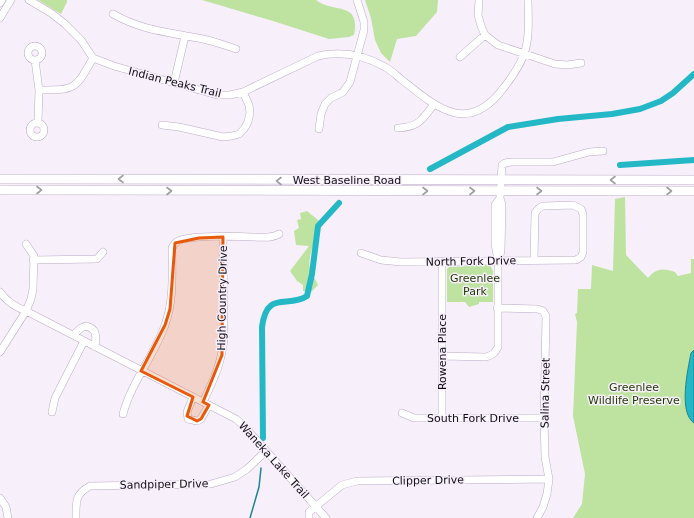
<svg xmlns="http://www.w3.org/2000/svg" width="694" height="518" font-family="'DejaVu Sans',sans-serif">
	<style>
		.green { fill: #bee2a0 }
		.water { fill: #24b8c7; stroke: #1e8492 }
		.lines { fill: none; stroke-linecap: round; stroke-linejoin: round }
		.stream { stroke: #1e8492; stroke-width: 1.5 }
		.canal { stroke: #24b8c7; stroke-width: 6 }
		.minor-casing { stroke: #bbaac6; stroke-width: 8 }
		.major-casing { stroke: #bbaac6; stroke-width: 10 }
		.minor { stroke: #fff; stroke-width: 7 }
		.major { stroke: #fff; stroke-width: 9 }
		.oneway { stroke: #a09ea1 }
		.marked { fill: #e8590c; fill-opacity: 0.2; stroke: #e8590c; stroke-width: 3; stroke-linejoin: round }
		.labels { text-anchor: middle; stroke-width: 3; stroke-linejoin: round; paint-order: stroke }
		.street-label { font-size: 11px; fill: #110c15; stroke: #f7f0fb }
		.park-label { font-size: 11px; fill: #1f3800; stroke: #f7f0fb }
	</style>
	<rect width="100%" height="100%" fill="#f7f0fb"/>
	<!-- green -->
	<path class="green" d="M38,0H67V2L61,14Z
		M202,0H316C333,14 361,0 354,35L349,37L329,39L273,21Z
		M365,0H438L437,12L416,36L397,39L390,62L381,53L375,40L371,18Z
		M625,197L626,255L648,278C656,268 664,268 675,272L678,276L691,273V259H694V518H573L582,504L585,474L573,416L577,322L575,314L577,313L578,289H591L592,265L613,271L615,199Z
		M307,211L323,224C316,235 307,257 310,270C312,275 316,280 318,285L311,292L303,291V285L297,281L290,271L309,246L296,245L294,231L299,228L297,220L301,219L300,213Z
		M485,265H490L493,271V302H479V304L469,307L465,302H447V269L449,267Z"/>
	<!-- water -->
	<path class="water" d="M694,350V423C678,412 688,369 691,353Z"/>
	<g class="lines">
		<!-- stream -->
		<path class="stream" d="M250,518L259,487L261,468"/>
		<!-- canal -->
		<path class="canal" d="M620,165L694,160
			M430,169L508,127L558,119L612,114L640,109L661,101L673,93L694,74
			M263,438L262,327C267,289 288,309 307,296L312,274L318,226L339,203"/>
		<!-- minor casing -->
		<g class="minor-casing">
			<path id="minor" d="M29,0L51,13L65,24L81,40L93,58L114,66L217,95H230L243,92L318,56C341,51 364,55 385,67C391,70 397,76 402,80C436,107 467,135 502,90C530,55 529,43 528,0
				M479,0L478,15L481,26L485,35L498,45L555,64L567,65L581,63
				M0,3L2,0
				M113,14C141,30 167,32 198,38C211,40 224,45 236,49
				M0,18L11,0
				M28 53a7 7 0 1 1 14 0a7 7 0 1 1-14 0Z
				M460,57L485,35
				M35,60L39,90L38,122
				M174,83L185,36
				M39,90C76,90 75,90 93,58
				M30 130a7 7 0 1 1 14 0a7 7 0 1 1-14 0Z
				M162,125L179,127L223,137L232,136L239,134L244,129L248,122L250,113L249,105L243,92
				M398,128C419,127 422,120 434,104
				M319,129L321,114L325,104L331,98L343,92L350,82L364,30V22L357,0
				M361,253L381,260L401,262L576,260L581,257L583,252V214L581,209L573,205L543,206L539,208L535,213L534,260
				M33,260L97,259L103,252
				M498,260L495,244V205L500,198
				M442,262V418
				M0,292C7,302 15,307 26,311L236,419L244,426L326,518
				M497,308L538,309L543,311L546,316L544,418L545,457L549,479L547,494L543,507L537,518
				M73,335L81,328L86,326C98,329 96,337 95,347
				M0,352L26,311L31,299L33,289L34,256L26,244
				M442,356L486,357C493,355 495,353 498,347V267L501,250L502,205L500,198L502,165L505,163L511,162H553L589,152L603,151
				M193,397L187,412L188,419L197,421L201,419L209,405
				M203,402C214,379 221,365 224,339L223,237
				M52,412L55,398L84,341
				M402,413L414,418H544
				M123,414C132,381 154,356 165,325C174,300 172,273 172,248C174,245 175,242 178,241C190,235 237,236 252,237C261,237 271,239 279,234
				M0,498L6,507L8,518
				M76,518C76,502 75,494 90,486L211,484L235,477L247,469L266,451
				M309,518V512L342,485L357,481L549,479"/>
		</g>
		<!-- major casing -->
		<g class="major-casing">
			<path id="major" d="M0,179L694,180
				M0,190L694,191"/>
		</g>
		<!-- minor -->
		<use href="#minor" class="minor"/>
		<!-- major -->
		<use href="#major" class="major"/>
	</g>
	<!-- one-way arrows -->
	<defs><path id="oneway-chevron" d="M-2-3.5L2.5 0L-2 3.5" fill="none" stroke-width="1.6" stroke-linecap="round" stroke-linejoin="round"/></defs>
	<g class="oneway">
		<use href="#oneway-chevron" transform="translate(121 179) rotate(-180)"/>
		<use href="#oneway-chevron" transform="translate(613 180) rotate(-180)"/>
		<use href="#oneway-chevron" transform="translate(279 181) rotate(-180)"/>
		<use href="#oneway-chevron" transform="translate(39 190)"/>
		<use href="#oneway-chevron" transform="translate(169 191)"/>
		<use href="#oneway-chevron" transform="translate(425 191)"/>
		<use href="#oneway-chevron" transform="translate(472 191)"/>
		<use href="#oneway-chevron" transform="translate(539 191)"/>
		<use href="#oneway-chevron" transform="translate(669 191)"/>
	</g>
	<!-- marked area -->
	<path class="marked" d="M223,237L222,355L203,402L209,405L201,419L197,421L187,416L193,397L141,371L165,325L170,309L175,243L199,238Z"/>
	<g class="labels">
		<!-- street labels -->
		<g class="street-label">
			<text transform="translate(175 82) rotate(14)" y="4">Indian Peaks Trail</text>
			<text x="347" y="184">West Baseline Road</text>
			<text transform="translate(471 261) rotate(-1)" y="4">North Fork Drive</text>
			<text transform="translate(222 298) rotate(-89)" y="4">High Country Drive</text>
			<text transform="translate(442 352) rotate(-90)" y="4">Rowena Place</text>
			<text transform="translate(545 393) rotate(-89)" y="4">Salina Street</text>
			<text x="473" y="422">South Fork Drive</text>
			<text transform="translate(274 460) rotate(48)" y="4">Waneka Lake Trail</text>
			<text transform="translate(428 480) rotate(-1)" y="4">Clipper Drive</text>
			<text transform="translate(164 484) rotate(-1)" y="4">Sandpiper Drive</text>
		</g>
		<!-- park labels -->
		<g class="park-label">
			<text x="475" y="282">Greenlee<tspan x="475" dy="13">Park</tspan></text>
			<text x="634" y="391">Greenlee<tspan x="634" dy="13">Wildlife Preserve</tspan></text>
		</g>
	</g>
</svg>
